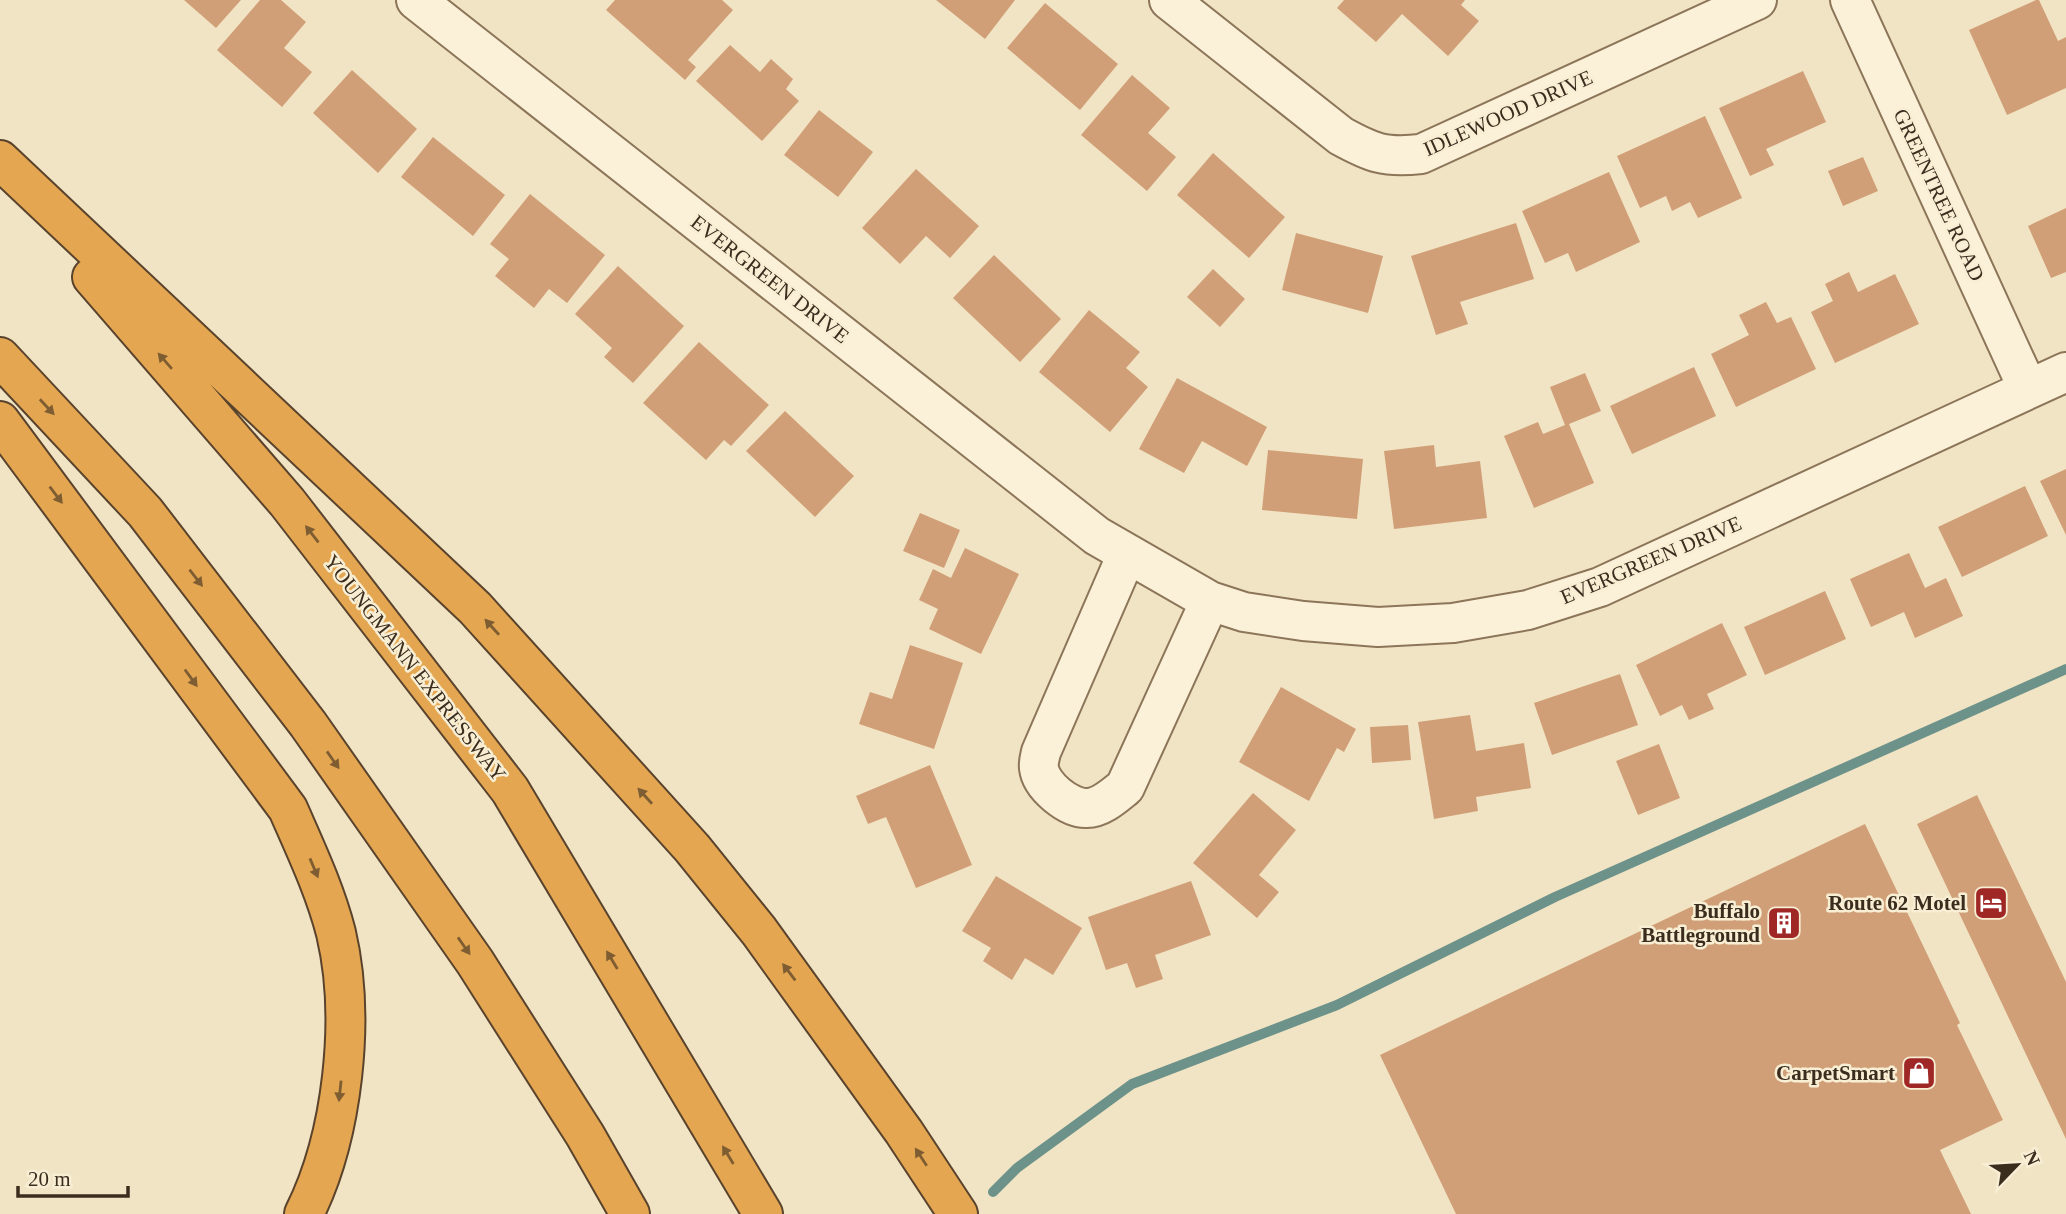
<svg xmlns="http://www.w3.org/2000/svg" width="2066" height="1214" font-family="'Times New Roman',serif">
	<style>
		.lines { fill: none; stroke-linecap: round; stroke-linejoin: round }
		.stream { stroke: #6c928a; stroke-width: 10 }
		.building { fill: #d19f77 }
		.minor-casing { stroke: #8c7559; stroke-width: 42 }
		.highway-casing { stroke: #5a432d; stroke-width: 42 }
		.minor { stroke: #fbf1d8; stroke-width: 38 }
		.highway { stroke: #e4a650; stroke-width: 38 }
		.oneway { fill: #7f5d32 }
		.labels { text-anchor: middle; stroke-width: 5; stroke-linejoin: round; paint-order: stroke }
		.street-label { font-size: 21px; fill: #3b2d1e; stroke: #f7eed4 }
		.poi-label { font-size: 21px; font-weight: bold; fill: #3b2d1e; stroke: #f7eed4; text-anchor: end }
	</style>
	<rect width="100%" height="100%" fill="#f1e4c4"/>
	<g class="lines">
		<!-- stream -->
		<path class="stream" d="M993,1192L1017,1168L1132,1084L1337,1005L1555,897L2066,669"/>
	</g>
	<!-- building -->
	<path class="building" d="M184,0H241L216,28Z
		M260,0H281L306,22L284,48L312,72L282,107L217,50Z
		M615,0H722L733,10L688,60L696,67L685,80L606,10Z
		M936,0H1015L985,39Z
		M1344,0H1465L1461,5L1479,21L1448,56L1402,14L1376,42L1337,8Z
		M2036,0H2039L2058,41L2066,37V88L2007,115L1969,30Z
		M1045,3L1118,64L1080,110L1007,48Z
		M730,45L760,72L771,59L793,79L786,89L799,101L762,141L696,81Z
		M352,70L417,129L378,173L313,113Z
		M1803,71L1826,122L1766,149L1774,165L1750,176L1719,108Z
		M1132,75L1170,108L1148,133L1176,157L1147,191L1081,135Z
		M819,110L873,152L838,197L784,155Z
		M1705,116L1742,198L1698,218L1690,202L1672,211L1666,196L1640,208L1617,156Z
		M433,137L505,195L473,236L401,177Z
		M1213,153L1285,217L1249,258L1177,195Z
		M1863,157L1878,191L1843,206L1828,171Z
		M916,169L979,226L950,258L926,236L900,264L862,228Z
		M1609,172L1640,242L1576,272L1568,253L1545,263L1522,211Z
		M530,194L605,255L567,303L549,289L534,308L495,276L509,259L490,244Z
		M2066,208V272L2051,278L2028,226Z
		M1516,223L1534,279L1460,302L1468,324L1436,335L1411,256Z
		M1296,233L1383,256L1368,313L1282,290Z
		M994,255L1061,319L1020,362L953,298Z
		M618,266L684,326L633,383L604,357L612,348L575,314Z
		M1213,269L1245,299L1220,327L1187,297Z
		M1849,272L1858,292L1895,274L1919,324L1835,363L1811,312L1833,301L1825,284Z
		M1766,302L1777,323L1791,317L1816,369L1736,407L1711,354L1749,335L1739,315Z
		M1089,310L1140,352L1126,368L1148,387L1110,432L1039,372Z
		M699,342L769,405L731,446L724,440L706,460L643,403Z
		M1694,367L1716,416L1632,454L1610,406Z
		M1585,373L1601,411L1569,424L1594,483L1534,508L1504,436L1538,422L1543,434L1565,425L1550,387Z
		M1177,378L1267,427L1247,466L1202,441L1184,473L1139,449Z
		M785,411L854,476L815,517L746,451Z
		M1434,445L1436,467L1480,461L1487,518L1394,529L1384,451Z
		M1268,450L1363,459L1357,519L1262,510Z
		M2066,469V535L2040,481Z
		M2025,486L2048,536L1962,577L1938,527Z
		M920,513L960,530L944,568L903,551Z
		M965,548L1019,574L981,654L929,629L938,609L919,600L933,569L951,578Z
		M1909,553L1925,588L1946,578L1963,616L1915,638L1904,612L1871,627L1850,579Z
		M1825,591L1846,639L1765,675L1744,627Z
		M1722,623L1747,675L1707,694L1714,709L1689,720L1682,705L1660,716L1636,665Z
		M910,645L963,663L934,749L859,724L870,692L892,699Z
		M1620,674L1638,725L1552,755L1534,703Z
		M1281,687L1356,729L1344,752L1337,748L1309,801L1239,762Z
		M1470,715L1476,751L1524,743L1531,788L1476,797L1478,811L1434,819L1418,722Z
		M1408,725L1411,760L1372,763L1370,727Z
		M1659,744L1680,798L1638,815L1616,761Z
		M930,765L972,865L916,888L886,817L868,824L856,796Z
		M1253,793L1296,830L1259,875L1279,892L1257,918L1193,863Z
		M1977,795L2066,982V1139L1917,824Z
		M1865,824L1960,1023L1957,1025L2003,1120L1940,1150L1971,1214H1456L1380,1055Z
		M996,876L1082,928L1053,975L1025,958L1012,980L983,961L991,948L962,931Z
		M1191,881L1211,935L1155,955L1163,979L1136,988L1127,963L1106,970L1088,917Z"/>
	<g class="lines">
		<!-- minor casing -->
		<g class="minor-casing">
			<path id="minor" d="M416,0L1097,536L1210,601L1244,612L1303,621L1378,627L1453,623L1528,610L1600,587L2066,372
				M1169,0L1341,136C1372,153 1384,158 1421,154L1757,0
				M1850,0L2028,389
				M1127,554L1041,752C1040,757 1038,763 1039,768C1041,786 1069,809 1087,808C1101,808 1115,795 1125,787L1210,601"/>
		</g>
		<!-- highway casing -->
		<g class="highway-casing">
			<path id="highway" d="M0,160L475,608L692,848L759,931L904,1132L958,1214
				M92,277L287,502L510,790L763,1214
				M0,357L145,512L308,724L475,962L585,1135L630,1214
				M0,421L288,809C306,850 325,890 336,933C356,1018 343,1136 304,1214"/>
		</g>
		<!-- minor -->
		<use href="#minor" class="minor"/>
		<!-- highway -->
		<use href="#highway" class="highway"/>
	</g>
	<!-- one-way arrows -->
	<defs><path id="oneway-solid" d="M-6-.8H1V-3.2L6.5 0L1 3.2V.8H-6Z" transform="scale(1.75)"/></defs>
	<g class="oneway">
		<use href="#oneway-solid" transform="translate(165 361) rotate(-131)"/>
		<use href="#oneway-solid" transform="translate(47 407) rotate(47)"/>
		<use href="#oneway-solid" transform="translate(56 495) rotate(53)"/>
		<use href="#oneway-solid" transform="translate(312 534) rotate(-128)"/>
		<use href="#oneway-solid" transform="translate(196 578) rotate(52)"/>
		<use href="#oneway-solid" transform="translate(492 627) rotate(-132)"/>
		<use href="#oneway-solid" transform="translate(191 678) rotate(54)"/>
		<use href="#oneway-solid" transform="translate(333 760) rotate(55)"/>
		<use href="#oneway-solid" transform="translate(645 796) rotate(-132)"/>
		<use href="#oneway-solid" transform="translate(314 868) rotate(67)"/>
		<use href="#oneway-solid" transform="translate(464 946) rotate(55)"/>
		<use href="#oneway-solid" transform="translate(612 960) rotate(-121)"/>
		<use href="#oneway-solid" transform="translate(789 972) rotate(-127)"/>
		<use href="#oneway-solid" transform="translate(340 1091) rotate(96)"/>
		<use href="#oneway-solid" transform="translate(728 1155) rotate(-121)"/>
		<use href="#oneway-solid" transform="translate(921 1157) rotate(-123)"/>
	</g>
	<!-- icons -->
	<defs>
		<g id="hotel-square" transform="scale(1.75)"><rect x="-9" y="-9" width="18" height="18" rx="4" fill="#9f2725" stroke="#f7eed4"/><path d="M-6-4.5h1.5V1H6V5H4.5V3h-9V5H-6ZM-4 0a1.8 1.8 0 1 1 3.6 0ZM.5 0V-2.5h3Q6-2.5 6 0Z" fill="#fff"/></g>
		<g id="building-square" transform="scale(1.75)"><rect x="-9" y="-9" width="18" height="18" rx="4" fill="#9f2725" stroke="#f7eed4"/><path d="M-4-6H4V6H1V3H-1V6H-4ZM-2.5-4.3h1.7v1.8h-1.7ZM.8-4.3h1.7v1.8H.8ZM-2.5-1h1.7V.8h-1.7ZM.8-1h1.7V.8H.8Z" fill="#fff"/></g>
		<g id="shop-square" transform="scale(1.75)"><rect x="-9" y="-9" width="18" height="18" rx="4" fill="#9f2725" stroke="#f7eed4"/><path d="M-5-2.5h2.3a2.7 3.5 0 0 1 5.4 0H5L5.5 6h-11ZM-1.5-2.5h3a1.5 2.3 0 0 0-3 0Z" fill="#fff"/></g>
	</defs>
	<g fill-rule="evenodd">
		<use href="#hotel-square" x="1991" y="903"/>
		<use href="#building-square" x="1784" y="923"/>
		<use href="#shop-square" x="1919" y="1073"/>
	</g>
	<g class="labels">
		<!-- street labels -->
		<g class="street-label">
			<text transform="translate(1508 113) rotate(-24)" y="7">IDLEWOOD DRIVE</text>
			<text transform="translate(1939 195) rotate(65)" y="7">GREENTREE ROAD</text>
			<text transform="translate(770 279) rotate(38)" y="7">EVERGREEN DRIVE</text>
			<text transform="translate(1651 560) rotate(-23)" y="7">EVERGREEN DRIVE</text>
			<text transform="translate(415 668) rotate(52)" y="7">YOUNGMANN EXPRESSWAY</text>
		</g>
		<!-- poi labels -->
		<g class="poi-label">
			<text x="1966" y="910">Route 62 Motel</text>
			<text x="1760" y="918">Buffalo<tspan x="1760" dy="24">Battleground</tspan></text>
			<text x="1895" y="1080">CarpetSmart</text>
		</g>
	</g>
	<!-- north arrow -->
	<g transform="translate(2017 1165) rotate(65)" stroke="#f7eed4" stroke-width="5" paint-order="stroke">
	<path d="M0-5L12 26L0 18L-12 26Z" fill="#3b2d1e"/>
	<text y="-10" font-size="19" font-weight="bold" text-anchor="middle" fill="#3b2d1e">N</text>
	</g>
	<!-- scale -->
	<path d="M18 1186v10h110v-10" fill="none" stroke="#3b2d1e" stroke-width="3.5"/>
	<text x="28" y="1186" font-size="21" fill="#3b2d1e" stroke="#f7eed4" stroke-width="5" paint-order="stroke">20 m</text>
</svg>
